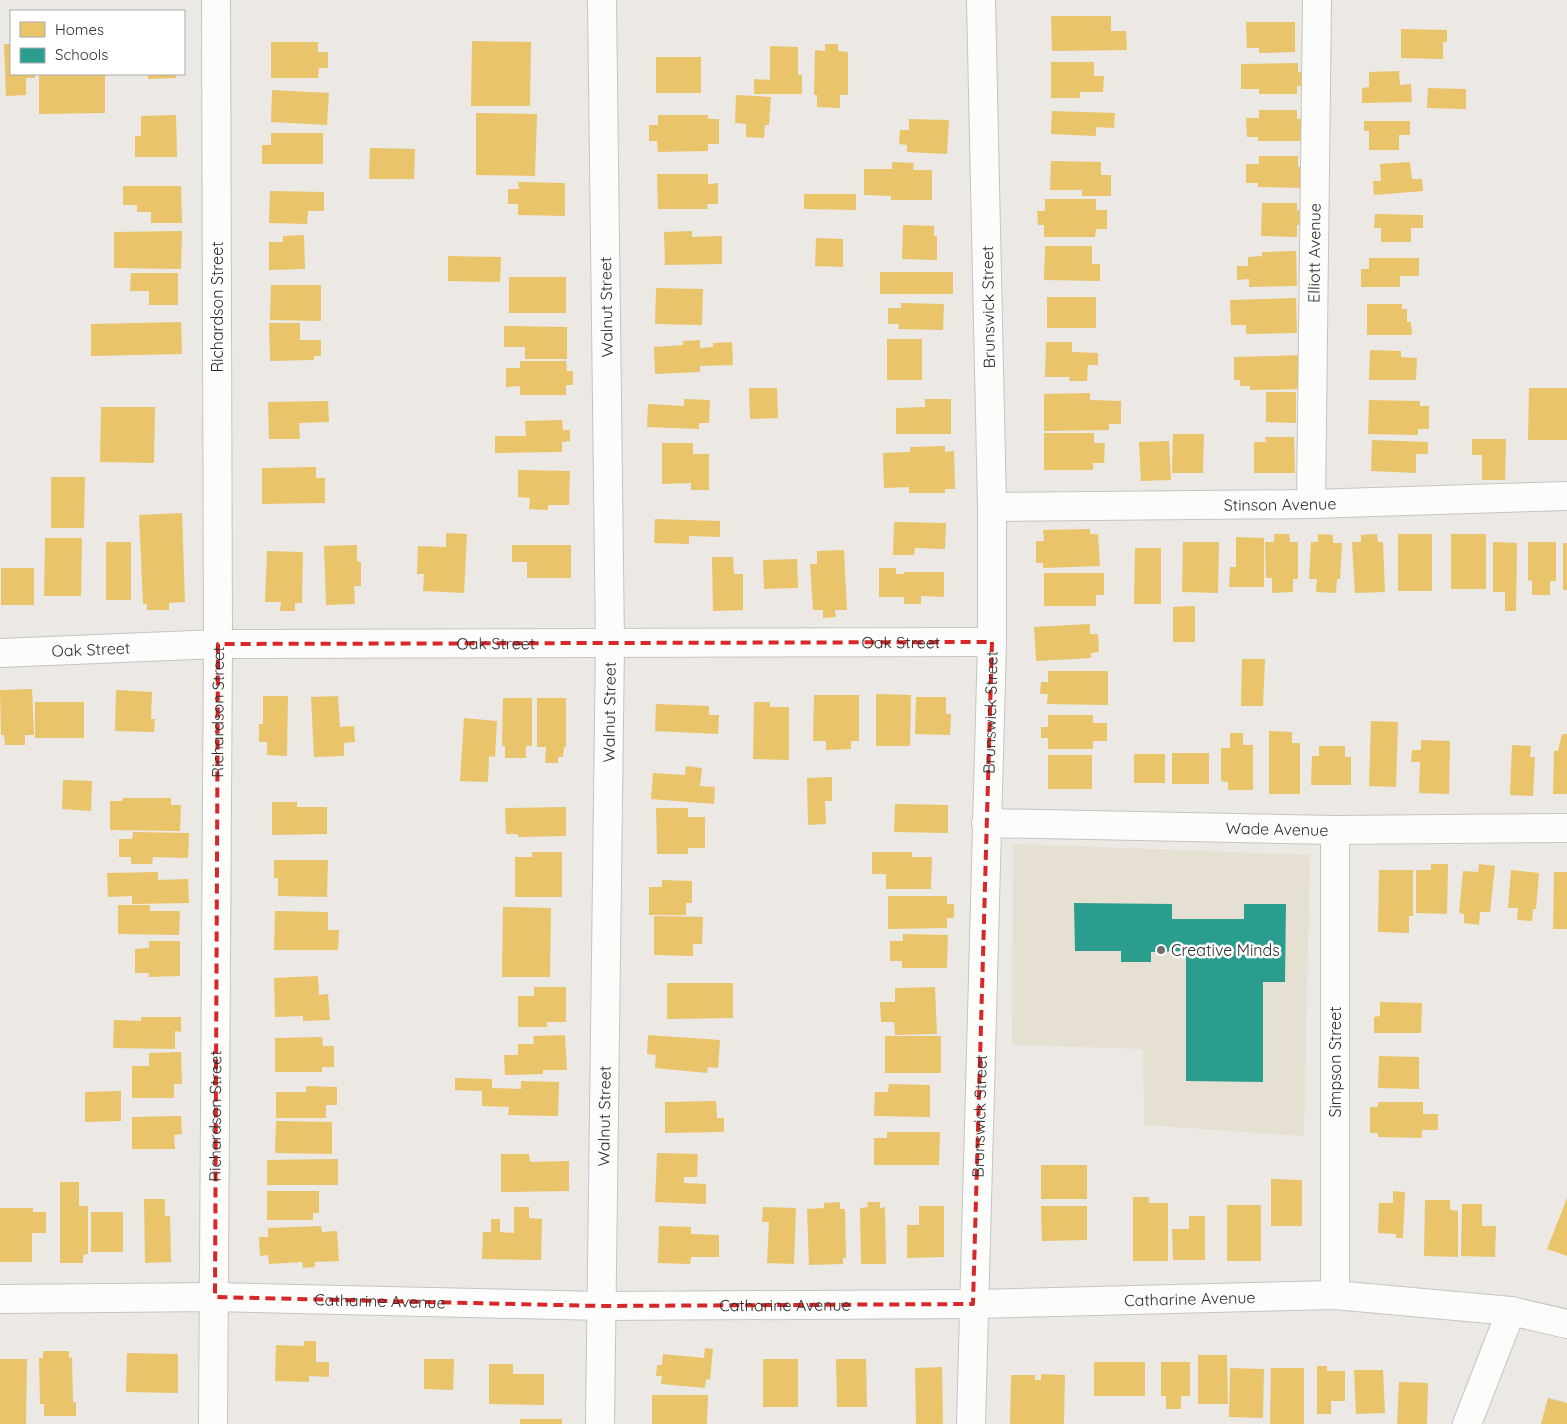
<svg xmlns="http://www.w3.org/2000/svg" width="1567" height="1424" font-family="Quicksand,sans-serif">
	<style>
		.education { fill: #e6e0d3 }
		.homes { fill: #e9c46a }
		.schools { fill: #2a9d8f }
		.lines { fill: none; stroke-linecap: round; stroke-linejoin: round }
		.minor-casing { stroke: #c5c4c5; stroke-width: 30 }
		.minor { stroke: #fcfcfb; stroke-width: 28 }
		.marked { fill: none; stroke: #d62828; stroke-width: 4; stroke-dasharray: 10 6; stroke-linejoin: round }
		.poi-dot { fill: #706f6e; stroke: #fff; stroke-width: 2 }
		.labels { text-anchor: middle; stroke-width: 5; stroke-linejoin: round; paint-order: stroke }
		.street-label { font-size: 16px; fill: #2e2e2e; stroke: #fff }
		.poi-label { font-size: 16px; fill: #2e2e2e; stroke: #fff; text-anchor: start }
	</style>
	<rect width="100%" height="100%" fill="#ece8e4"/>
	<!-- education -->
	<path class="education" d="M1013,844L1310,855L1304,1136L1144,1125L1143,1049L1012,1045Z"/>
	<!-- homes -->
	<path class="homes" d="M1051,16H1111V31H1126L1127,50L1052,51Z
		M1246,22H1295V52L1259,53V48H1247Z
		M1401,29L1447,30V42H1443V59L1401,58Z
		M472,41L531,42L530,106H471Z
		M271,42H318V52H328V68H319L318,78H271Z
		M4,44H11V74H35V78H26V95L6,96Z
		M825,44H838V51L848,52V95H840V108L817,107V95H814L815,50L825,51Z
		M770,46L798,47V75H802V94H754V79L770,80Z
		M656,57H701V93H656Z
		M1051,62H1094V76H1104L1103,92H1080V98H1051Z
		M1298,63V72H1304V86H1297V94H1259V89H1241V64Z
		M1399,71L1400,85L1411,84L1412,102L1362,103V88L1369,87V72Z
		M39,74H105V113L39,114Z
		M148,74H176V78L148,79Z
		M1428,88L1466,89V109L1427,108Z
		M272,90L329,93L327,125L271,122Z
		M736,95L771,97L769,125H765L764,138L746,137V124L735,123Z
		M1259,110H1297V119H1306V141H1258V137H1247L1246,118H1259Z
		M1052,111L1115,113L1114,128L1096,127V136L1051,134Z
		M476,113L537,114L535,176L476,175Z
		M176,115L177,157H135V136H141V116Z
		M658,115H708V119H719V144H708V151L658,152L657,141H649V125H658Z
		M909,119L949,120L947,154L907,152V145L899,144L900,130H909Z
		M1364,121H1410V135H1399V150H1369V131H1364Z
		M271,133H323V164H262V145H271Z
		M370,148L415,149L414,179H369Z
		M1259,156H1298V167H1306V188L1258,187V183H1246V164H1259Z
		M1051,161L1101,162V175H1111V196H1082V190H1050Z
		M892,162L914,163L913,170H932V200H891V196L864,195V169H892Z
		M1410,162L1412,179H1422L1423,191L1374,195L1373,181H1381L1380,164Z
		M657,174H708V184L718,183V204H707L708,209H658Z
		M518,182L565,183V216L518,215V204H508V189H519Z
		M123,186H181L182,223H151V212H137V205H123Z
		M270,191L324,192V211H308L307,224L269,223Z
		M804,194H856V210L804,209Z
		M1045,199H1096V210H1107V229H1096L1095,237H1044V225H1038L1037,211H1045Z
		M1262,203H1297V210L1306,211V225H1297V237L1261,236Z
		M1375,214L1423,215V228H1411V242H1381V228H1374Z
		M903,225L934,226V236H937V260L902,259Z
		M182,231L181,269L114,268V232Z
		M692,231V237L722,236V264L665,265L664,232Z
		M304,235L305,269L269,270V242H283V236Z
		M816,238L843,239V267L815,266Z
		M1045,246H1092V264H1100V281L1044,280Z
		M1296,251L1297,286L1249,287V279L1237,280V266H1248V257L1262,256V252Z
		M448,256L501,257L500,282L448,281Z
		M1369,258H1419V276H1400V287H1361V269H1369Z
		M880,272H953V294H880Z
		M131,273H178V305H149V291H130Z
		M509,277H566V313H509Z
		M271,285H321V321L270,320Z
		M656,288L703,289L702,325L655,324Z
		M1047,297H1096V328H1047Z
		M1296,298L1297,333L1246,334V325H1231L1230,300Z
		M901,303L944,304L943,330L898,329L899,324H888V308H901Z
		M1367,304H1402V309H1407V322H1411L1412,335H1367Z
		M181,322L182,354L91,356V324Z
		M269,323H300V340H321V356H314V360L270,361Z
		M504,326L567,327V359H525V347H504Z
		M887,339H922V380H887Z
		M700,340V348L713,347V343L732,342L733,365L700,366V372L655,374L654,347L683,345V341Z
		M1046,342H1072V352L1098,353V365H1088L1087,381H1069L1070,377H1045Z
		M1370,350L1401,351V357L1417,358L1416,380H1369Z
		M1305,355V389L1250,390V386H1240V380H1234V357Z
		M520,361H566L567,371H573V385H566V395H520V386L506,387V368H520Z
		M749,388H777L778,418L750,419Z
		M1529,388H1567V440H1528Z
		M1266,392H1296V423L1266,422Z
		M1090,393V400L1121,401V424H1109V430L1044,431V394Z
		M684,399L710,400L709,423H699V429L647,427L648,404L684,406Z
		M925,399H951V434H896V408L925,407Z
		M1369,400L1420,401V406H1429V429H1418V435L1368,434Z
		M328,401L329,422L299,423L300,439H269L268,402Z
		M101,407H155L154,463L100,462Z
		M562,420L563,430H570V441L562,442V452L495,453V436H526L525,421Z
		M1044,433H1094V443H1105L1104,463H1093V470H1044Z
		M1173,434H1204L1203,473H1172Z
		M1265,437H1294L1295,473H1254V442H1266Z
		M1472,439H1506L1505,480H1482V455H1472Z
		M1372,440L1428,442V454H1416V473L1371,471Z
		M1169,441L1171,480L1141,481L1139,442Z
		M662,443H693V454H709V490H691V483L662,484Z
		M945,446V452L954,451L955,489H945V493H909V487L884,488L883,453L910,452V447Z
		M316,467V478H325V503L262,504V468Z
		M518,470L570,471L569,505H548V510L529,509L530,498L518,497Z
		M51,477H85L84,528H51Z
		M182,513L185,602L169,603V610H147V604H143L139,515Z
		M655,519L720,521V537L689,536V544L654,543Z
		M894,522L946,523L945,549L915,548L914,555H893Z
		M1090,529V534H1098L1100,566L1043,568V563H1036V541H1044L1043,530Z
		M446,533L467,534L464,593L423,591L424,574H417L418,546L446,547Z
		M1274,534H1289L1290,542H1298V579H1293V592L1272,593V578H1266L1265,542H1274Z
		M1318,534L1333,535V543H1342L1340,579H1337L1336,593L1316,592L1317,579H1309L1311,542H1318Z
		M1377,534L1378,542H1383L1385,592L1355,593L1352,542H1361V535Z
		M1398,534H1432V591H1398Z
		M1451,534H1486V589H1451Z
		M1236,537L1264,538V587H1229L1230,567H1236Z
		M45,538H82L81,596H44Z
		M106,542H131V600H106Z
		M1183,542H1219L1218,593L1182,592Z
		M1493,542L1517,543L1516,611H1505V592H1493Z
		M1528,542H1556V581H1550V595H1532V581L1528,580Z
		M1563,543H1567V590H1563Z
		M357,545V561L361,562V586H354L355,604L326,605L324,546Z
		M512,545H571V578H527V562H512Z
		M1135,548H1161V604H1134Z
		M844,550L847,610H835L836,617L823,618V610H813L810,564H817V551Z
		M267,551L303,552L302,603H295V611H280L281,602H265Z
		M712,557H733L734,574H743V610L713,611Z
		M797,559L798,588L764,589L763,560Z
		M1,568H34V605H1Z
		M879,568H896V574H904V572H944V597L921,596V604H904V597H879Z
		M1044,573H1104V595H1096V606H1044Z
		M1195,606V642H1173V607Z
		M1090,624V634H1098L1099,652L1091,653V658L1036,661L1034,627Z
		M1242,659H1265L1263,706H1241Z
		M1048,671H1108V705L1047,704L1048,694H1040L1041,682H1048Z
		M32,689L34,735H25V745H5L4,735H1L0,690Z
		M116,690L152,692L151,719H155L154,732L115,731Z
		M876,694L911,695L910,746H876Z
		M814,695H859V741H851V749L826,750V741H813Z
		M263,696H288L287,756L267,755V742H259V724H263Z
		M338,696L340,727L354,726L355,742L344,743V756L314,757L311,697Z
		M916,697H946V714H951L950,735L915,734Z
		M503,698H532V746H526V758H505V746H502Z
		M537,698H566V747H564L563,757H558V763H545L546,747H537Z
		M35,702H84V738H35Z
		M754,702H770V707H789V760L753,759Z
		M656,704L709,706V715H719L718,734L655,731Z
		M1048,715H1093V723H1107V741H1093V749H1048V738H1041V727H1048Z
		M464,718L497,721L495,757L489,756L488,782L460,781Z
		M1371,721L1398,722L1396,787L1369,786Z
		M1269,731L1292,732V743H1300V794H1269Z
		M1230,733H1243V745H1253V790H1228V782L1221,781V748H1230Z
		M1562,734H1567V794H1553L1554,751H1558Z
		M1421,740L1450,741L1449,794L1419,793L1420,762H1411L1412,750H1421Z
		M1512,745L1531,746L1530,757H1535L1533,796L1510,795Z
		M1319,746H1345V757H1351V785H1311L1312,756H1319Z
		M1172,753H1209V784H1172Z
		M1134,754H1165V783H1134Z
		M1048,755H1092V789H1048Z
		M686,766L702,768L700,786L715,787L714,804L651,799L653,773L685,775Z
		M832,777V801H825L826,824L808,825L807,778Z
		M63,780L92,781L91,811L62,809Z
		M123,798H171V805H181L180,831L110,830V801H122Z
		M272,802H297V807H327V834L272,835Z
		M895,804L948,805V833L894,832Z
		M566,807V836L518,837V834H506L505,808Z
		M656,808H688V817H705V848H688V854H657Z
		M133,832L189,833L188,858L153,857L152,864H131V857H119V839H132Z
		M532,852H562V897H515V857H532Z
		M872,852H912V857H932L931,889H886V874H872Z
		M274,860H328L327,897L278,896V878H274Z
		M1431,864H1448L1447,914L1416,913V870H1431Z
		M1479,864L1495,866L1490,912H1480L1479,925L1464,923V914L1459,913L1463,871L1478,872Z
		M1379,870H1413V916H1409V933L1378,932Z
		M1511,870L1539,873L1536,909H1533L1532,921L1517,920L1518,908H1508Z
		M158,872V880L188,879L189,903L132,904V896L108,897L107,873Z
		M1554,872H1567V929H1553Z
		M662,880L692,881V903H686V915H649V887H662Z
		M888,896H947V904H954V918H947V928L888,929Z
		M118,905H150V911H180L179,935L118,934Z
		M503,907L551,908L550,977H502Z
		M275,911L328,912V930H339L338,950H274Z
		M654,916L703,917L702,944H693V956L654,955Z
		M903,934L948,935L947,968H902V961H890V941H903Z
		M149,941H180V976L149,977V973H135V949L149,948Z
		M318,976L319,995L328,994L330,1020L303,1021V1016L275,1017L274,978Z
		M667,983H733V1018L667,1019Z
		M534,987H566V1022H547V1027H518V996H534Z
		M935,987L937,1034L895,1035L894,1022H881L880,1002H895V988Z
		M1380,1002L1422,1003L1421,1033H1374V1017L1380,1016Z
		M141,1017H181V1032L175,1031V1049L113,1048L114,1020L141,1021Z
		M565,1035L567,1070H543V1074L505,1075L504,1055H518V1044H534L533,1036Z
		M648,1035L720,1040L718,1068L708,1067L707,1073L655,1068L656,1055L647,1054Z
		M885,1036H941V1073H885Z
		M322,1037L323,1046H334V1067H322V1072H275V1038Z
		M181,1052L182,1084H174V1098H132V1066H149V1053Z
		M1379,1056L1419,1057V1089L1378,1088Z
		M455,1078L492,1079V1088L521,1089V1081L559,1082L558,1116L508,1115L509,1107L482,1106V1091L455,1090Z
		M889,1084L930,1085V1117L874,1116L875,1092H888Z
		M306,1086L337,1087V1105H326V1118H276V1092H306Z
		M121,1091V1121L85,1122V1092Z
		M716,1101L717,1118H724V1132L665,1133V1102Z
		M1378,1102H1423V1114H1438V1130H1422V1138L1378,1137V1133H1370V1107H1378Z
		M181,1116L182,1134L174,1135L175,1149H132V1117Z
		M276,1121L332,1122V1154L275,1153Z
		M887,1132H940L939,1165H874V1138H887Z
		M657,1153L698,1154L697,1177H684V1183L706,1184V1204L655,1202Z
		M501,1154H529L530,1162L569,1161V1191L501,1192Z
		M338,1159V1185H267V1160Z
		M1041,1165H1087V1199H1041Z
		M1271,1179L1302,1180V1226H1271Z
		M60,1182H79V1206H88V1254L83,1255V1263H60Z
		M267,1191H319V1213H313V1220H267Z
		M1393,1191L1405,1192L1403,1238H1396V1234L1378,1233L1379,1203H1393Z
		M1133,1197H1149V1203H1168V1261H1133Z
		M1567,1198V1256L1547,1249Z
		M144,1199H165V1216H170L171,1262L145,1263Z
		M1425,1200H1450V1210L1458,1211V1257L1424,1256Z
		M840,1202V1209H845L846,1258H843V1264L809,1265L807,1209L824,1208V1203Z
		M867,1202H880V1208L885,1207L886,1264H861L860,1208L868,1207Z
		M1462,1204H1482V1226H1496L1495,1257L1461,1256Z
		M1227,1205H1261V1261H1227Z
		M919,1206H944V1257L907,1258V1225H919Z
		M1041,1206H1087V1240L1042,1241Z
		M514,1207H529V1218L542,1219L541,1260L482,1259L483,1232H491V1219H500V1232L514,1233Z
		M763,1207L796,1208L794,1264L767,1263L769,1222H762Z
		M0,1208H33V1212H46V1233H32V1262H0Z
		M91,1212H123V1252H91Z
		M1189,1216H1205V1260H1173L1172,1229H1189Z
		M321,1226L322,1232L337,1231L339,1261L315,1262V1267L303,1268L302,1262L269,1264L268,1255L260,1256L259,1237H268V1228Z
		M659,1226L691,1227V1234L719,1235V1257H691L690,1264L658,1263Z
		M304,1341H316V1362H329V1377L309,1376V1382L275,1381L276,1345L304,1346Z
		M705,1348L713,1349L710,1380L706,1379L705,1388L661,1384L662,1376H656L657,1365H662L663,1354L704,1358Z
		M43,1351H69V1358L72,1357L73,1402H76V1416H44V1404H40L39,1358H43Z
		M127,1353L178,1354V1393L126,1392Z
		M1198,1355H1227L1228,1404H1198Z
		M0,1359H27L26,1424H0Z
		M424,1359H454L453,1390L424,1389Z
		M763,1359H798V1407H763Z
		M836,1359H866L867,1407H837Z
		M1094,1362H1145V1396H1094Z
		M1161,1362H1190V1396H1181V1409H1166V1396H1161Z
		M489,1364H513V1374H544V1405L489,1404Z
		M1317,1366H1327V1371H1345V1401H1331V1414H1317Z
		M942,1367L943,1424H916L915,1368Z
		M1230,1368L1264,1369L1263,1418L1229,1417Z
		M1271,1368H1304V1424H1270Z
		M1354,1370H1383L1385,1413L1356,1414Z
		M1041,1374L1065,1375L1064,1424H1010L1011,1375H1035V1380H1041Z
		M1399,1382L1428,1383L1427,1424H1397Z
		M652,1395H708L707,1424H652Z
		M1548,1398L1567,1403V1424H1541Z
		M520,1419H562V1424H520Z"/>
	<!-- schools -->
	<path class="schools" d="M1074,903L1172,904V919H1244V904H1286L1285,982H1263V1082L1186,1081V951L1151,952V962H1121V951H1075Z"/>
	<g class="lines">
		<!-- minor casing -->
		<g class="minor-casing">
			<g id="minor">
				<path id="s1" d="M1311,504L1317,0"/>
				<path id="s2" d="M992,507L1311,504L1567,496"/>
				<path id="s3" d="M0,653L218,644L992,642"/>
				<path id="s4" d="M986,823L1335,830L1567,828"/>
				<path d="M1335,830V1295"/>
				<path id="s5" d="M0,1299L215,1297L601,1306L973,1304L1335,1295L1511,1311L1567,1324"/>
				<path id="s6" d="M213,1424L218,644L216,0"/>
				<path id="s7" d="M600,1424L610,644L602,0"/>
				<path id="s8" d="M971,1424L992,642V507L981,0"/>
				<path d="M1467,1424L1511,1311"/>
			</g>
		</g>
		<!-- minor -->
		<use href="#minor" class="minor"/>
	</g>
	<!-- marked area -->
	<path class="marked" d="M992,642L973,1304L601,1306L215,1297L218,644Z"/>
	<!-- markers -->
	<circle class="poi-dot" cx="1161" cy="950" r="5"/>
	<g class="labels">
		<!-- street labels -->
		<g class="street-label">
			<text dy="6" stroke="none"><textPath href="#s1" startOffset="251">Elliott Avenue</textPath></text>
			<text transform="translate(217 307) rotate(-90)" y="6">Richardson Street</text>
			<text transform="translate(606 307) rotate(-91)" y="6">Walnut Street</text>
			<text transform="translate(988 307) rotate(-91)" y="6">Brunswick Street</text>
			<text dy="6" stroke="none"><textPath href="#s2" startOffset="288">Stinson Avenue</textPath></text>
			<text dy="6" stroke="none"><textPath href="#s3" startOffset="901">Oak Street</textPath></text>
			<text dy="6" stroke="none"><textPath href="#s3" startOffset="496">Oak Street</textPath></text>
			<text dy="6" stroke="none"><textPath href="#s3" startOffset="91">Oak Street</textPath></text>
			<text dy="6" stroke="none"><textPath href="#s6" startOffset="712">Richardson Street</textPath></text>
			<text dy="6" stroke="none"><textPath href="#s7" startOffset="712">Walnut Street</textPath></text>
			<text dy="6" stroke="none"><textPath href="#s8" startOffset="712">Brunswick Street</textPath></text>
			<text dy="6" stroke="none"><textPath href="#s4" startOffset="291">Wade Avenue</textPath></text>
			<text transform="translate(1335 1062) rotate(-90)" y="6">Simpson Street</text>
			<text dy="6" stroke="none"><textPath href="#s6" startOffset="308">Richardson Street</textPath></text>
			<text dy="6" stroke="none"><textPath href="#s7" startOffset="308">Walnut Street</textPath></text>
			<text dy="6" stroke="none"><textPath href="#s8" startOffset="308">Brunswick Street</textPath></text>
			<text dy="6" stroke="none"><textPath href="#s5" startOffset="1190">Catharine Avenue</textPath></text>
			<text dy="6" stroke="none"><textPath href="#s5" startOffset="380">Catharine Avenue</textPath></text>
			<text dy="6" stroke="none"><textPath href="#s5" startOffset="785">Catharine Avenue</textPath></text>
		</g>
		<!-- poi labels -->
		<g class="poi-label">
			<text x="1171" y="956">Creative Minds</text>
		</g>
	</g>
	<!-- legend -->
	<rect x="10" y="10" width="175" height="65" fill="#ffffff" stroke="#ababab"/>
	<rect x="20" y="22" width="25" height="15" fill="#e9c46a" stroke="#ababab"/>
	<text x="55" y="35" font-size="15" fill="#2e2e2e">Homes</text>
	<rect x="20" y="48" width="25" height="15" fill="#2a9d8f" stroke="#ababab"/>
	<text x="55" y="60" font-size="15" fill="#2e2e2e">Schools</text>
</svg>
